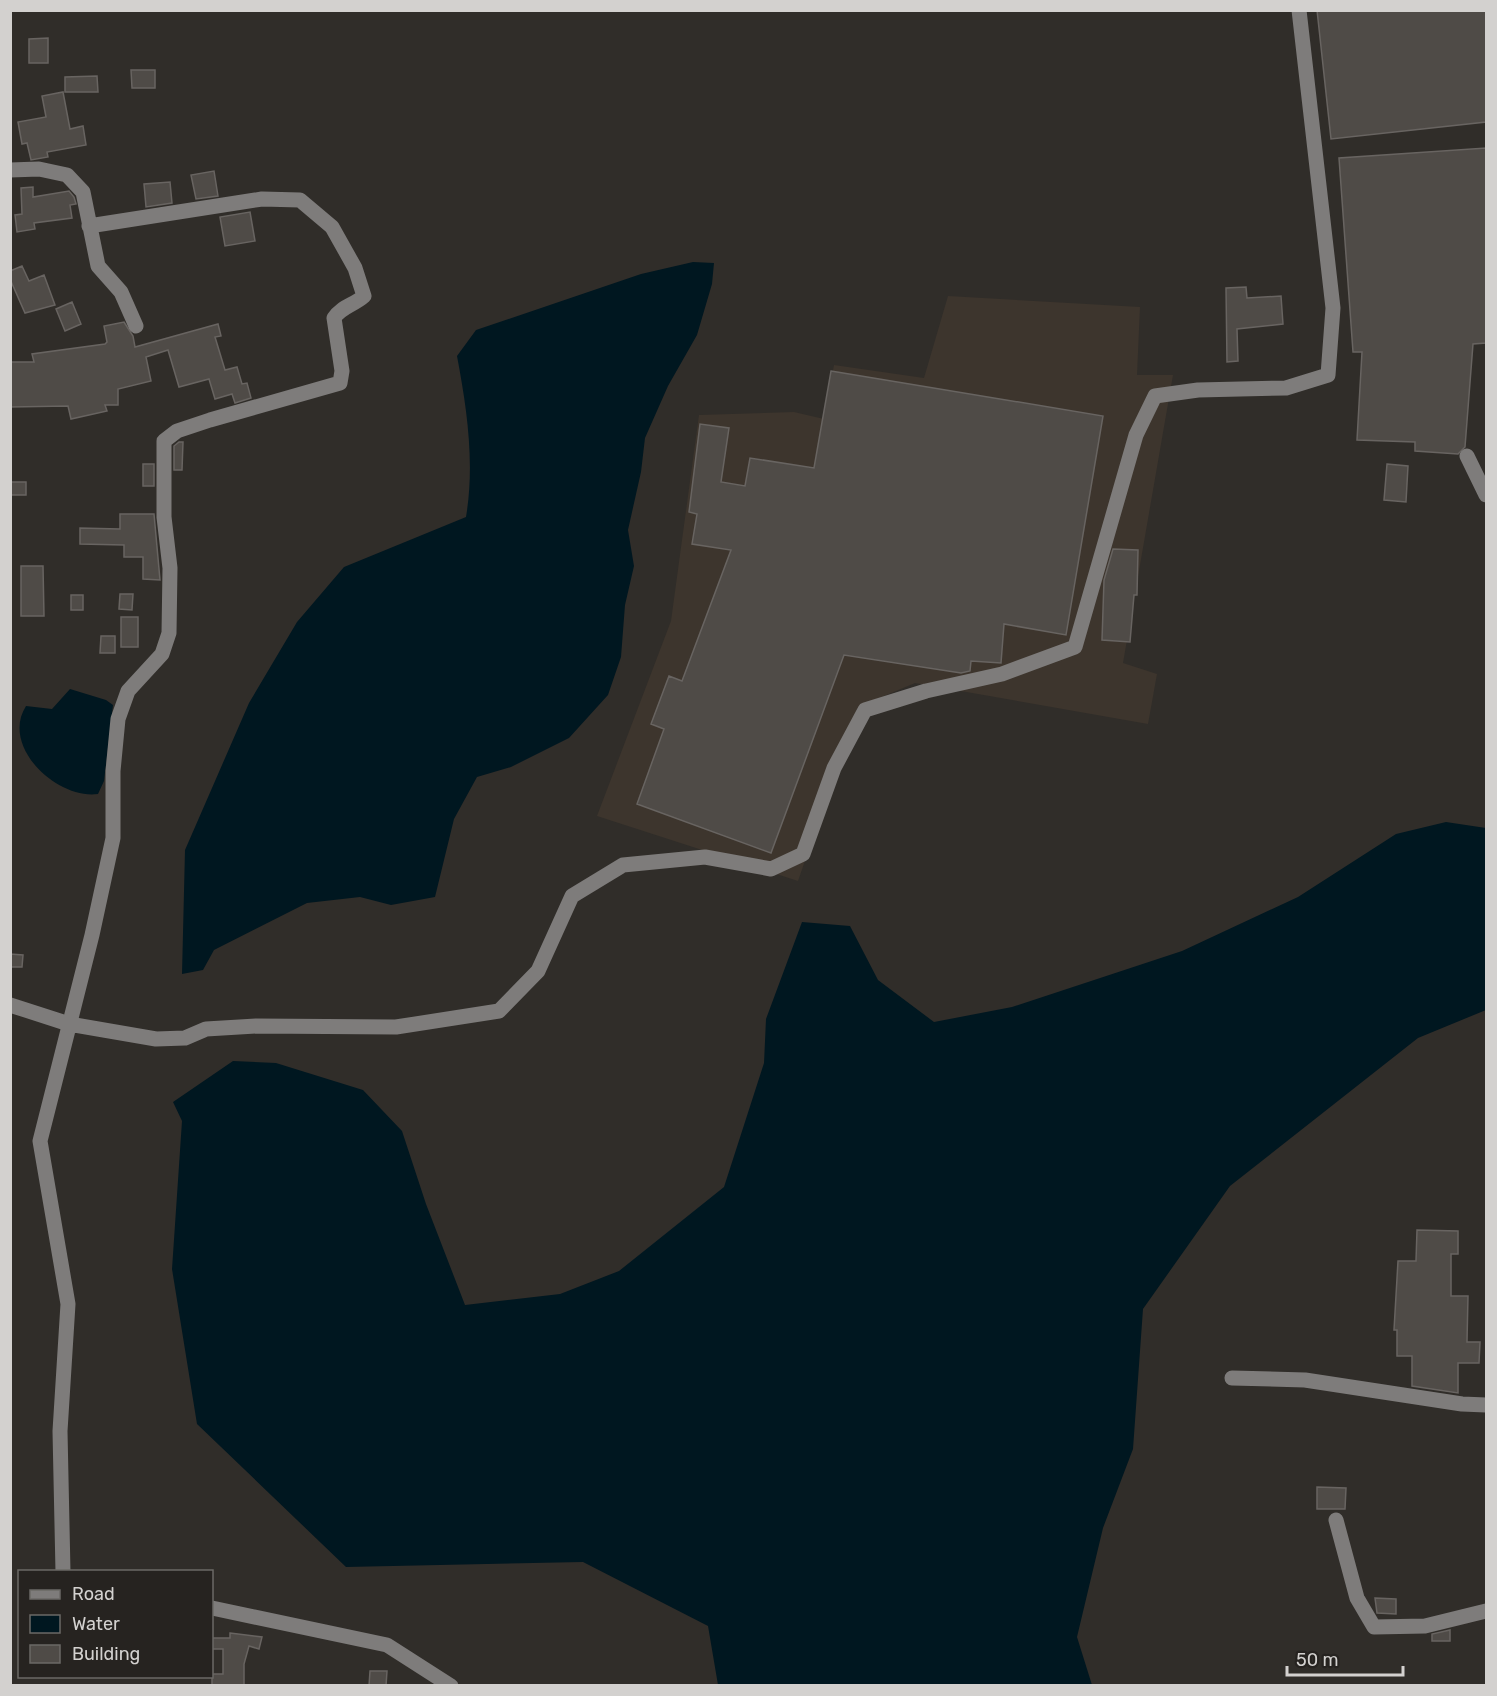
<svg xmlns="http://www.w3.org/2000/svg" width="1497" height="1696" font-family="Rubik,sans-serif">
	<style>
		.built { fill: #3d352d }
		.water { fill: #001720 }
		.building { fill: #4f4b47; stroke: #686461; stroke-width: 1.5 }
		.lines { fill: none; stroke-linecap: round; stroke-linejoin: round }
		.minor { stroke: #7e7c7b; stroke-width: 15 }
	</style>
	<rect width="100%" height="100%" fill="#302d29"/>
	<!-- built -->
	<path class="built" d="M948,296L1140,307L1137,375H1173L1123,663L1157,674L1148,724L915,683L858,707L798,881L597,816L671,621L699,415L794,412L824,419L834,365L924,378Z"/>
	<!-- water -->
	<path class="water" d="M693,262L714,263L712,284L697,335L668,386L645,438L641,472L628,530L634,566L625,605L621,657L608,695L569,738L511,767L477,777L454,819L435,897L391,905L360,897L307,903L214,950L203,970L182,974L185,850L249,703L297,622L344,567L466,517C475,463 467,409 457,356L476,330L641,274Z
		M70,689L106,700L113,705L104,781L98,794C58,800 0,747 26,706L52,709Z
		M1446,822L1486,828V1010L1418,1038L1230,1186L1143,1309L1133,1449L1103,1528L1077,1637L1092,1685H718L708,1626L583,1562L346,1567L197,1424L172,1269L182,1121L173,1102L233,1061L276,1063L363,1090L402,1131L426,1204L465,1305L560,1294L619,1271L724,1187L764,1063L766,1019L802,922L850,926L878,980L934,1022L1012,1007L1182,951L1298,897L1396,834Z"/>
	<!-- building -->
	<path class="building" d="M1317,10H1486V122L1331,139Z
		M48,38V63H29V39Z
		M131,70H155V88H132Z
		M97,76L98,92H65V77Z
		M63,92L70,129L83,126L86,145L47,152L48,157L31,160L27,143L22,144L18,122L46,117L42,96Z
		M1486,148V343L1473,344L1465,447L1458,454L1415,451V442L1357,440L1362,352H1353L1339,158Z
		M214,171L218,196L196,199L191,175Z
		M170,182L172,203L146,207L144,184Z
		M33,187V197L69,191L74,197L76,204L70,205L72,218L34,223L35,229L17,232L15,215L22,214L21,188Z
		M250,212L255,241L225,246L220,217Z
		M22,266L29,281L44,275L55,305L25,313L10,279V271Z
		M1246,287L1247,298L1281,296L1283,324L1237,329L1238,361L1227,362L1226,288Z
		M72,302L81,324L65,331L56,309Z
		M124,322L133,336L135,347L218,324L221,336L215,337L225,370L237,367L242,384L247,383L251,398L235,403L232,394L215,399L209,379L179,387L168,350L146,357L151,381L118,389V405H105L107,411L71,419L68,406L10,407V362H34L32,354L105,344L107,342L104,326Z
		M831,371L1103,416L1066,635L1004,624L1001,663L971,661L970,671L961,673L844,655L771,853L637,804L664,729L651,724L669,676L682,681L731,550L692,544L697,514L689,512L700,424L729,428L721,482L745,486L750,458L814,468Z
		M179,442H183L182,470H174V446Z
		M143,464H154V486H143Z
		M1387,464L1408,466L1406,502L1384,500Z
		M10,482H26V495H10Z
		M120,514H154L160,580L143,579V557H124V545L80,544V528L120,529Z
		M1113,549L1138,550L1137,595H1134L1130,642L1102,640L1104,580Z
		M21,566H43L44,616H21Z
		M120,594H133L132,610L119,609Z
		M71,595H83V610H71Z
		M121,617H138V647H121Z
		M101,636H115V653H100Z
		M10,954L23,955L22,967H10Z
		M1417,1230L1458,1231V1254H1451V1296H1468L1467,1342H1480L1479,1363H1458V1393L1412,1386V1356H1397V1330H1394L1398,1261H1416Z
		M1317,1487L1346,1488L1345,1509H1317Z
		M1375,1598L1396,1599V1614L1377,1613Z
		M1450,1630V1641H1432V1634Z
		M230,1633L262,1637L259,1649L249,1646L244,1664V1686H212V1674H223V1649H212V1638H230Z
		M370,1671H387L386,1686H369Z"/>
	<g class="lines">
		<!-- minor -->
		<path class="minor" d="M10,170L39,169L67,175L83,192L98,266L121,292L136,326
			M1467,456L1486,495
			M10,1005L69,1024L156,1039L185,1038L206,1029L256,1026L396,1027L499,1011L538,971L572,896L623,865L705,857L771,869L803,854L834,768L865,710L926,691L1002,674L1075,647L1136,435L1155,396L1198,390L1286,388L1328,375L1333,308L1299,10
			M1232,1378L1305,1380L1462,1404L1486,1405
			M1336,1520L1357,1598L1374,1627L1425,1626L1486,1611
			M63,1572L60,1431L68,1304L40,1141L92,935L113,838V771L118,719L128,691L162,654L169,633L170,568L164,517V441L177,431L210,420L340,383L342,371L334,318C341,307 354,305 364,296L355,268L332,227L300,200L262,199L89,226
			M212,1608L387,1645L451,1686"/>
	</g>
	<!-- border -->
	<rect width="1497" height="1696" fill="none" stroke="#d3d1cf" stroke-width="24"/>
	<!-- legend -->
	<rect x="18" y="1570" width="195" height="108" fill="#262320" stroke="#6b6966" stroke-width="1.5"/>
	<rect x="30" y="1590" width="30" height="9" fill="#7e7c7b" stroke="#6b6966" stroke-width="1.5"/>
	<text x="72" y="1600" font-size="18" fill="#d3d1cf">Road</text>
	<rect x="30" y="1615" width="30" height="18" fill="#001720" stroke="#6b6966" stroke-width="1.5"/>
	<text x="72" y="1630" font-size="18" fill="#d3d1cf">Water</text>
	<rect x="30" y="1645" width="30" height="18" fill="#4f4b47" stroke="#6b6966" stroke-width="1.5"/>
	<text x="72" y="1660" font-size="18" fill="#d3d1cf">Building</text>
	<!-- scale -->
	<path d="M1287 1666v9h116v-9" fill="none" stroke="#d3d1cf" stroke-width="3"/>
	<text x="1296" y="1666" font-size="18" fill="#d3d1cf" stroke="#262320" stroke-width="4.5" paint-order="stroke">50 m</text>
</svg>
